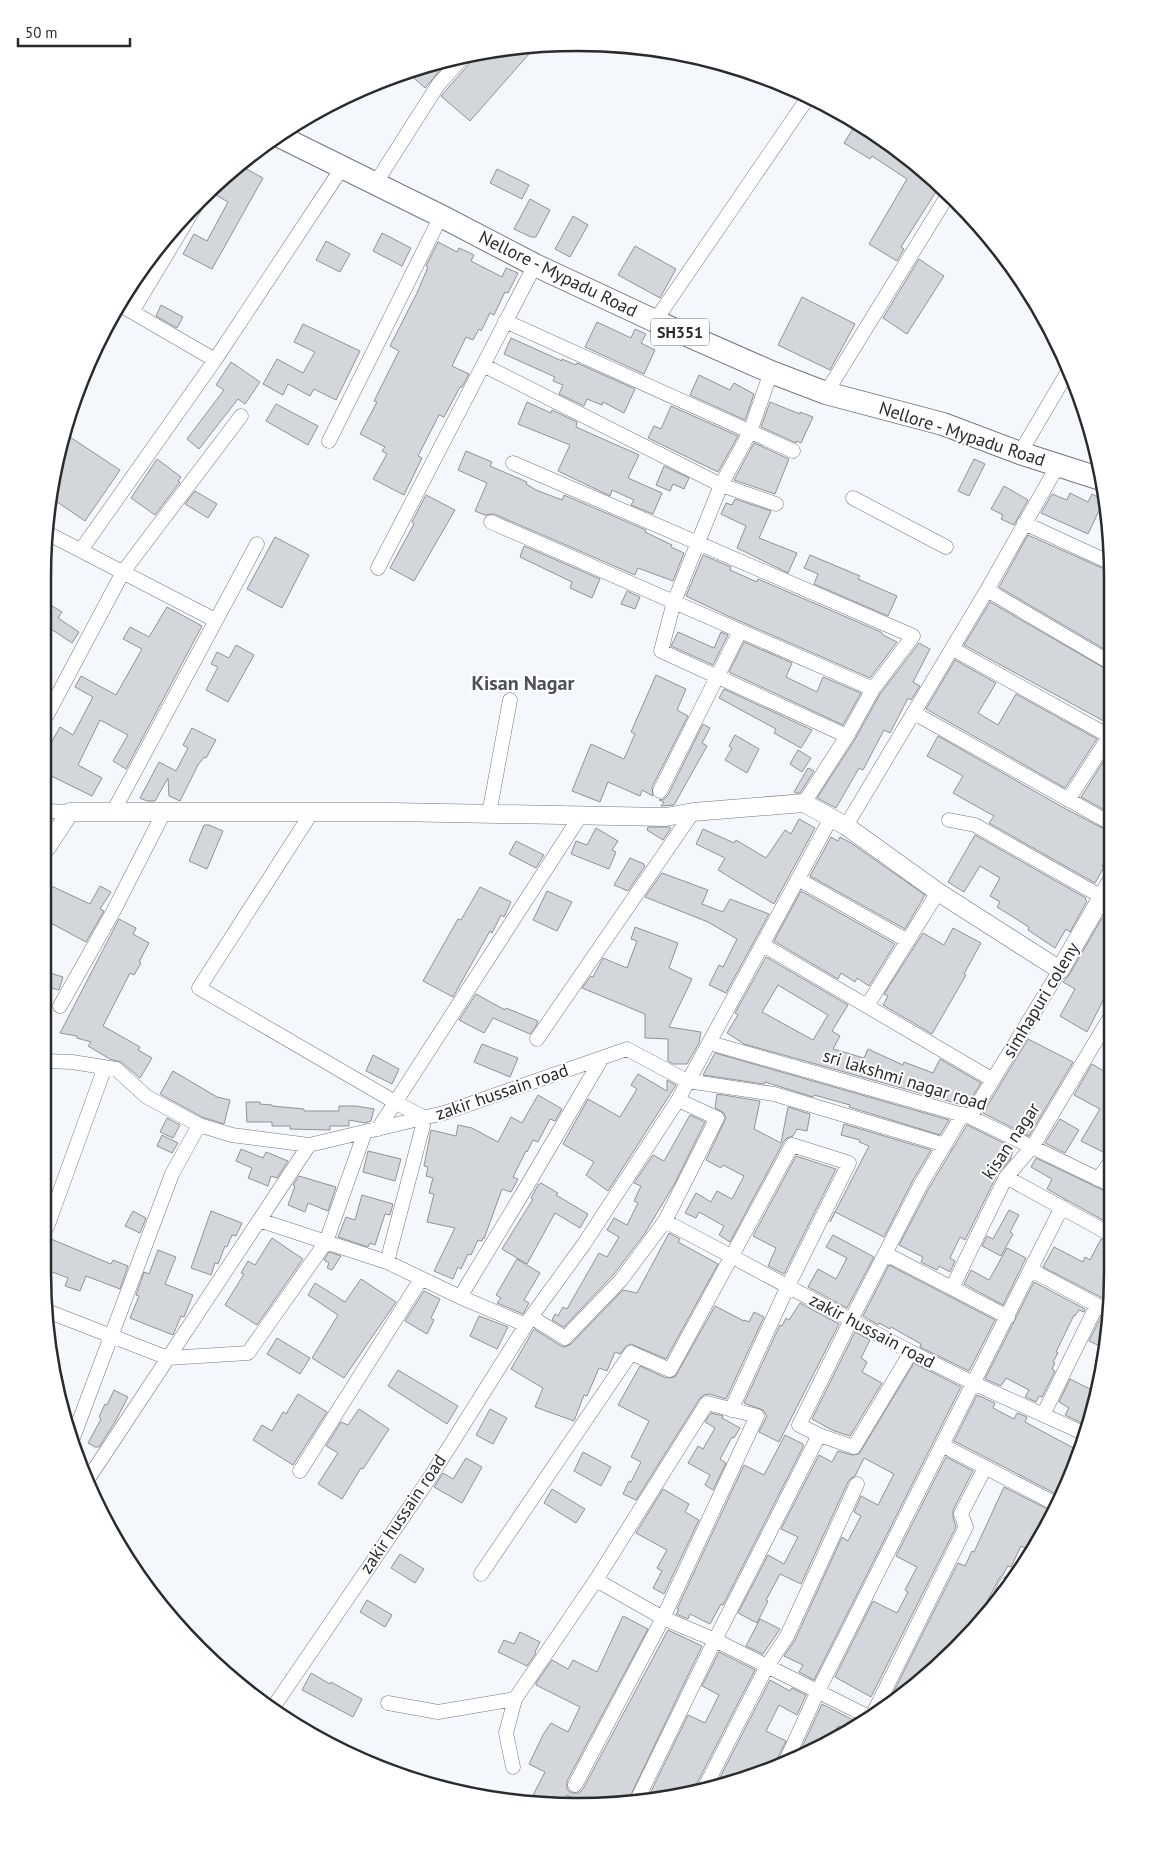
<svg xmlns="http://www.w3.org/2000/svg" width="1155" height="1849" font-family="'PT Sans',sans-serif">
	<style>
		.building { fill: #d3d7dc; stroke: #8f9397; fill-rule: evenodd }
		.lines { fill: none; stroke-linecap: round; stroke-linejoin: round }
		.minor-casing { stroke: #73777c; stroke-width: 15 }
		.tertiary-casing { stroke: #73777c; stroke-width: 19 }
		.primary-casing { stroke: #73777c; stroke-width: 24 }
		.minor { stroke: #fff; stroke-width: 14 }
		.tertiary { stroke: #fff; stroke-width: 18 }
		.primary { stroke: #fff; stroke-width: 22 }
		.labels { text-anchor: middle; stroke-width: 4; stroke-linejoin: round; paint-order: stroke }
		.shield { fill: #fff; stroke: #696b6c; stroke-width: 1 }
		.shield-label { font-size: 16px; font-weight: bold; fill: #292b2d }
		.street-label { font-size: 18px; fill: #292b2d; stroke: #fff }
		.quarter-label { font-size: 20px; font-weight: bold; fill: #4d5054; stroke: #fff }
		.rim { fill: none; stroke: #292b2d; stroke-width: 2.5 }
	</style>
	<rect width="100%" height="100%" fill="#f4f8fd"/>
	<!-- building -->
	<path class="building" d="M536,46L470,121L441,96L469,64L470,56L508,47Z
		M448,61L425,88L406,71Z
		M856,124L903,153L939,187L901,247L904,249L897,261L869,244L907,179L872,156L870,159L844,143Z
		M239,165L263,178L212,269L183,254L194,234L207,241L228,202L216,195L228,173Z
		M497,169L529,185L522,199L490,183Z
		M530,199L550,210L536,237H531L514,229Z
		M573,216L588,225L570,257L555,249Z
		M382,233L411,248L402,266L373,251Z
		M326,241L350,254L340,272L316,260Z
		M438,242L457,252L459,248L474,255L471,261L502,277L506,268L518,273L508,293L505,292L494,315L490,313L481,331L479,329L473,340L466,337L452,366L469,374L462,387H460L444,417L439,415L418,456L422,458L404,495L373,479L387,454L382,451L385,447L360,434L377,402L374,401L399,351L390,346L417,293L428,267L426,266Z
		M635,246L676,269L660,298L618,275Z
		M919,259L944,276L907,334L883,318Z
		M802,297L855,324L830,370L778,345Z
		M161,305L183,317L177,328L156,316Z
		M597,322L631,338L635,329L646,334L641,343L655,350L644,374L585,347Z
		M303,324L360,351L336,400L314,389L310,396L288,384L283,395L263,384L277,359L303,373L315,352L294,342Z
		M511,338L562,361V359L576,365L577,363L635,389L624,413L603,402L602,405L587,399L584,406L559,394L563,385L553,381L555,377L504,354Z
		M231,362L260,382L245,404L238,399L199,449L187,439L224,390L216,385Z
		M699,375L730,390L734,383L754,394L745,420L690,395Z
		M527,402L551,413L552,410L577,422L576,427L639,455L628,478L662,493L653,514L631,505L634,500L612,490L610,496L558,471L570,445L518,424Z
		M770,402L800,414V412L813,417L801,443L797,441L796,443L761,427Z
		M276,404L318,426L308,445L266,421Z
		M671,406L738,436L718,472L648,438L654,426L661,429Z
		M67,435L120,470L85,521L50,497Z
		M754,443L789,459L775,494L734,480Z
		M466,451L492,462L490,466L527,482L526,484L536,490L562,500L564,495L646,530L645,532L672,545L671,547L684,553L673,581L638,568L635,575L494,514L485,515L475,511L487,483L458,470Z
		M157,459L181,477L178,481L180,482L155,515L131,498Z
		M974,459L985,464L969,496L958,491Z
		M664,466L689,478L684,489L673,484L670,491L656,485Z
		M1004,486L1028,500L1014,525L1001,519L1003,515L991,509Z
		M195,491L217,504L208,518L185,504Z
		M1070,493L1088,502L1092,494L1104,500L1088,534L1041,513L1052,494L1067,500Z
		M426,495L455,510L414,581L390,568L414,524L412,522Z
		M735,499L771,511L759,538L797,553L788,573L737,548L746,526L721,514L726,503L732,505Z
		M1028,535L1111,572V653L999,587Z
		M275,537L309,555L282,608L247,589Z
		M524,546L600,579L592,598L570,588L572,582L520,557Z
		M703,555L731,567L730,570L757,582L758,579L881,632L883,635L897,642L870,678L728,616L686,596Z
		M810,555L860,576L858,579L897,596L888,616L814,584L818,574L804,568Z
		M627,591L640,597L635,609L621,604Z
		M990,602L1111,672V725L964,645Z
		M47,603L62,612L58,618L79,632L72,643L51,629L47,635Z
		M167,607L202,626L126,769L113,761L128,735L100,720L78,765L102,778L92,796L47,774V750L60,727L73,735L93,697L75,687L81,676L116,695L142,649L123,639L130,627L149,637Z
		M678,632L714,648L721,632L728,635L713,665L671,646Z
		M744,642L792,663L786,677L817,692L823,677L861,693L843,725L729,672Z
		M919,643L930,649L913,682L920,686L911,700L908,698L890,733L884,730L863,770L859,768L836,808L817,798L854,741L880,694Z
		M236,645L254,655L228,702L206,690L218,667L211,664L217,652L229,658Z
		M955,660L996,683L978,713L998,725L1016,694L1097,739L1065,788L926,709Z
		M656,675L686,689L677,710L688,716L652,787L653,796L642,790L640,796L608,782L600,802L572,791L591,744L624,759L635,734L631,732Z
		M724,689L812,730L801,748L774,733L776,729L719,698Z
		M703,724L710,728L702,743L707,746L674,805L661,806L664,802L659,800L664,799L668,795Z
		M192,728L216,740L206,758L204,757L198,765L180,801L169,796L168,778L155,801H147L140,798L159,762L176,771L188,748L183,745Z
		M735,735L759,749L747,773L725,760L732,748L729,746Z
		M938,736L1064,808L1110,832V853L1102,866L1104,867L1095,883L989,823L994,816L953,793L963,776L927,756Z
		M798,750L811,758L802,772L790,764Z
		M1110,751V813L1081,797Z
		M808,768L814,771L800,793H796L794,792Z
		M799,819L815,828L774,904L718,870L725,858L696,844L703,829L734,843L736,840L766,858L785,830L791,834Z
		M204,825H209L223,831L207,869L189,861Z
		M648,827H669L671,828L663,840L647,830Z
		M596,828L618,841L612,850L616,852L609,869L571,854L576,841L587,845Z
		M975,835L1086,898L1085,899L1087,901L1070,932L1066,929L1055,948L1028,930L1029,927L997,907L1000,902L990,896L1000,878L980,866L964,892L948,882Z
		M831,837L838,841L840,837L851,843L925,895L905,929L810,876Z
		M516,841L544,855L536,868L509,854Z
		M630,858L644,864V866H645L628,891L614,885Z
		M662,873L708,890L702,904L723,912L730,899L769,914L726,993L709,985L719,965L723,967L737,939L708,922L645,897Z
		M47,884L90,904L100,886L111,892L100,909L104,911L86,942L47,921Z
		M480,887L511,902L504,917L501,915L492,933L490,931L453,997L423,981L458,919L461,920Z
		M547,891L572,902L557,931L533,920Z
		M801,891L895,944L869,986L857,978L855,982L841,973L838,979L774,941Z
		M1102,918L1110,922L1109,989L1087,1032L1060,1016L1075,989L1063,982L1069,975Z
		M119,919L136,928L133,934L149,943L139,962L141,963L134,975L130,973L103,1026L140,1047L138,1050L152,1058L140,1078L121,1062L110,1059L88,1046L91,1042L77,1038V1036L60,1033Z
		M635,927L678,943L669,968L692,979L669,1027L701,1032L699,1043L687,1064H673L668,1061V1039L645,1038V1014L582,988L591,976L593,977L603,958L627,968L637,941L631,939Z
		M953,928L981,943L964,974L966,975L932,1034L883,1005L888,996L884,994L923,933L944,945Z
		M766,957L848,1005L832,1031L840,1036L833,1049L864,1058L868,1049L903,1065L904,1062L933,1073L940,1059L981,1083L966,1106L744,1044L727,1033L738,1015L735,1013ZM778,985L828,1015L813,1040L762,1012Z
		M47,972L63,977L59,990L47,987Z
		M476,994L505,1010L506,1008L538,1021L536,1026L530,1034L493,1018L484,1033L459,1020Z
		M1028,1039L1073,1062L1029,1136L983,1113Z
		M482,1044L518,1058L510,1077L474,1062Z
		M715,1053L949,1120L940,1135L849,1107L850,1105L814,1095L813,1097L765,1082L764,1084L703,1075Z
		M373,1055L399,1069L392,1084L366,1071Z
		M1092,1064L1109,1074V1155L1081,1141L1100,1109L1074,1095Z
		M173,1071L217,1097L230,1100L224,1124L202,1117L160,1094Z
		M638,1074L667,1091V1080L676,1085L608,1191L586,1175L594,1162L563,1144L588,1099L620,1117L637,1089L631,1085Z
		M717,1094L760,1101L754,1129L781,1143L788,1107L810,1114L807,1131L797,1129L793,1136L787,1138L784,1141L730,1242L719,1235L724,1226L699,1212L696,1218L685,1213L696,1193L711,1202L717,1191L732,1199L744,1176L723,1165L721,1168L706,1160L726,1118L724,1113L715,1108Z
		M538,1095L562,1109L555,1121L550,1119L538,1142L533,1140L527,1152L526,1151L513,1177L518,1179L511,1192L502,1189L484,1239L483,1238L482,1241L478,1240L471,1255L468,1254L461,1269L458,1267L453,1279L434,1271L455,1228L427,1222L434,1194L429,1193L433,1178L426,1176L428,1167L424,1166L431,1130L456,1136L458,1125L472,1128L498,1142L511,1117L522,1123Z
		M246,1102H260V1104L272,1105V1106L304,1109V1111H339V1106H356L374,1109L371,1121L365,1123L349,1120V1126H330V1130L290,1129V1126H272V1122H247Z
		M690,1115L705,1122L675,1183L645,1233L614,1274L564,1327L552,1320L555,1314L558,1316L563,1307L567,1309L599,1253L607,1257L619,1237L607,1230L614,1218L627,1225L638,1203L634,1201L641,1186L634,1183L653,1155L664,1161Z
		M167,1118L180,1125L173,1138L160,1132Z
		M1060,1119L1079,1130L1065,1153L1045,1143Z
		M844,1124L931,1150L913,1180L884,1237L835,1212L830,1222L869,1146L859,1142L860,1140L841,1135Z
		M967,1125L1014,1148L1010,1160L998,1173L965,1240L960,1237L950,1258L955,1261L950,1272L939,1266L937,1270L921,1262L923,1257L899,1245L929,1188Z
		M162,1135L178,1143L172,1153L157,1146Z
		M241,1149L263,1158L266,1152L288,1161L277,1178L271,1176L268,1186L248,1178L252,1168L236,1161Z
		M368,1151L401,1159L395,1181L363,1172Z
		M796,1156L836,1169L784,1274L768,1266L776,1248L753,1236Z
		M1036,1158L1109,1193L1108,1223L1047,1189L1052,1179L1031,1167Z
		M299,1176L336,1187L328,1211L308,1203L305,1212L288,1205L295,1186L293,1185Z
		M541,1183L558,1193L556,1195L588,1214L580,1228L555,1213L527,1264L502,1249L533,1199L531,1198L538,1185Z
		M362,1195L393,1204L390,1215L385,1214L375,1245L370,1243L368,1247L338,1237L346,1217L355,1220Z
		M1009,1210L1019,1215L1010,1232L1013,1234L1001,1256L982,1246L987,1236L993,1239Z
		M133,1211L146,1218L140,1233L125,1226Z
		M211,1211L242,1223L236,1236L232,1235L227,1247L225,1246L218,1264L215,1263L211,1275L191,1268Z
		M669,1233L680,1239L678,1242L718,1264L666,1359L631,1344L626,1346L620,1354L615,1352L607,1371L599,1368L587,1396L584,1395L574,1421L535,1407L543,1388L511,1369L534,1329L561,1346L565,1347L571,1344L623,1290L637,1293Z
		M833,1235L874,1257L847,1308L808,1287L818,1269L836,1279L847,1258L826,1247Z
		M272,1238L303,1259L257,1325L225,1305L244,1274L241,1273L248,1261L255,1265Z
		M51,1239L111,1264L113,1260L128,1266L120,1289L86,1276L80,1291L65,1286L68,1278L47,1270V1250Z
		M1101,1239L1108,1242V1301L1043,1267L1054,1247L1083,1262L1085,1257L1090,1260Z
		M1007,1248L1026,1258L1003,1305L964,1284L971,1270L989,1280Z
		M158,1250L176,1257L165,1284L193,1295L184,1317L181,1316L173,1335L130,1318L139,1296L136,1295L144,1272L149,1274Z
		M329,1252L341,1256L332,1270L327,1268L329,1263L324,1260Z
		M517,1259L540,1273L524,1300L529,1303L523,1314L497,1303L501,1298L496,1295Z
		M889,1265L995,1320L969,1371L920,1347L921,1344L891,1327L890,1329L879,1323L878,1325L863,1316Z
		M361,1279L396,1302L344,1378L312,1358L338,1315L308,1295L315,1283L345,1302Z
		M1034,1282L1085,1309L1084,1312L1079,1310L1075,1316L1074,1315L1056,1352L1058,1353L1053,1362L1055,1363L1052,1369L1055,1371L1042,1397L1039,1396L1036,1402L1025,1397L1029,1390L1006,1378L1001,1386L985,1379Z
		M424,1291L440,1299L431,1318L434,1320L427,1334L405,1321Z
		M800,1303L839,1324L779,1442L759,1432L767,1416L763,1410L744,1403L780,1325L782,1326L786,1318L789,1320Z
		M715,1306L744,1321V1320L749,1322L754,1312L764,1317L726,1399L709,1394L704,1395L700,1398L636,1500L623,1494L629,1481L631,1482L641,1462L631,1457L649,1421L618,1405L640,1366L666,1378L675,1377Z
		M479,1316L508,1327L497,1349L470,1336Z
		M1101,1317L1108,1320V1341L1106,1349L1089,1341Z
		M855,1332L870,1340L861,1358L867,1362L862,1372L882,1383L850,1436L832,1430L812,1419Z
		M277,1338L310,1358L300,1374L267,1354Z
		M914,1363L961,1387L814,1680L799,1672L803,1665L784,1656L795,1640L842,1537L848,1541L861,1516L854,1512L861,1496L878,1505L894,1474L864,1458L855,1476L849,1480L801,1584L780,1574L766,1600L768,1601L757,1623L738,1613L768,1555L784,1564L798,1537L781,1529L819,1455L832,1462L838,1451L852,1455L859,1454Z
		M398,1370L458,1406L447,1424L388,1386Z
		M1070,1379L1094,1391L1086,1425L1065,1415L1069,1408L1059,1402Z
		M114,1390L128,1397L115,1422L99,1447H95L88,1443L101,1419L99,1417L105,1404L107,1405Z
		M298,1394L327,1412L293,1465L253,1440L262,1425L272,1431L283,1412L286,1414Z
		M977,1395L995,1403L993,1408L1014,1419L1017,1413L1027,1417L1025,1422L1079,1451L1068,1472L1072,1476L1060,1496L954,1441Z
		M359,1409L389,1429L363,1469L361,1468L342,1499L318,1484L338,1453L326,1446L341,1422L348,1425Z
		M490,1409L507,1418L493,1444L476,1435Z
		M711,1413L723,1416L722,1418L740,1428L734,1438L732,1437L720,1459L726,1463L713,1490L705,1485L710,1475L688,1463L698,1446L703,1449L715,1428L705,1422Z
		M785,1435L803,1444V1447L723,1605L721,1604L710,1624L690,1614L688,1619L676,1614L679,1609H677L744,1465L764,1475Z
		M583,1452L611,1467L601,1486L574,1471Z
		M946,1457L973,1471L953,1510V1517L956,1527L871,1697L835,1677L873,1601L897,1613L908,1592L905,1590L917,1567L896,1556Z
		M466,1458L482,1467L462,1503L434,1487L443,1473L453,1479Z
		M1004,1487L1051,1511L1029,1550L1021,1546L1011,1567L1008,1566L1002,1576L1000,1577L973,1628L930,1674L894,1702L890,1699L958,1563L965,1566L972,1551L974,1552Z
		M552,1489L585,1509L576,1523L544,1503Z
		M663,1489L689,1504L685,1512L699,1520L664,1594L653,1588L662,1571L657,1568L667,1550L636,1533Z
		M400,1554L424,1569L415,1583L391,1568Z
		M367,1600L392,1615L385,1627L360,1612Z
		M623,1616L648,1629L567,1781V1789L571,1793H579L583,1789L668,1630L702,1646L627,1803L585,1804L567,1795L562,1805H543L529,1803L545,1772L529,1764L543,1735L551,1723L568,1732L580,1707L536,1685V1683L552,1660L568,1669L573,1660L597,1672Z
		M760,1619L780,1629L763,1654L746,1646Z
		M520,1632L540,1642L535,1652L536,1653L527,1666L498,1652L504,1640L514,1644Z
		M719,1652L755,1670L695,1787V1793L646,1802L688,1715L705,1723L719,1695L702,1686Z
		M311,1673L330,1684L331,1682L362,1699L353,1717L302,1690Z
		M770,1680L790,1691L792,1688L806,1695L797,1715L779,1705L766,1731L786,1741L776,1761V1768L714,1789Z
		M822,1704L861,1724L848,1731L838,1726L830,1740L797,1758Z"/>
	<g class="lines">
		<!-- minor casing -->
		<g class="minor-casing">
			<path id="minor" d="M375,184L438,85L462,58
				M122,306L215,360
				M132,312L195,207
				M505,321L793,451
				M655,321L809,96
				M483,365L721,485L776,504
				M771,372L750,432L721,485L674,602L661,651L847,736
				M826,393L948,195
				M329,441L441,216
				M1020,453L1067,373
				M513,463L913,636L873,689L847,736L804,803
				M853,498L946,547
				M491,522L873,689
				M1024,523L1111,563
				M47,533L215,620
				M81,550L215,360L342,168
				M378,568L535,265
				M987,590L1111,663
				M953,649L1109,736
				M914,713L1110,823
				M47,715L123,572L241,416
				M660,791L740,631
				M1068,800L1111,734
				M47,811L70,812
				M113,812L257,544
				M312,812L199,988L395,1102L425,1118L387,1262
				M489,814L510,700
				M949,820L975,825L1102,897
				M846,826L987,590L1058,465
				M798,879L908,941
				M763,945L993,1080
				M60,1006L113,912L164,812
				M867,1006L938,892
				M537,1039L693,812
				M710,1043L970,1117L1109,1184
				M47,1061L72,1062L116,1069L147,1097L199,1125L232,1135L309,1145L444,1113L627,1049L687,1081L774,1094L945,1145
				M970,1117L1060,970
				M378,1129L581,815
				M1006,1177L1108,1233
				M1098,1179L1109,1164
				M259,1220L387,1262L460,1297L526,1325
				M665,1221L911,1352L973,1383L1083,1433
				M47,1227L105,1067
				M886,1254L1008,1317
				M1031,1270L1108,1311
				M952,1288L1006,1177L1033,1146L1109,1019
				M460,1297L524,1191L602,1058
				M47,1311L168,1358L248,1353L326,1242L365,1132
				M531,1317L565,1338L621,1280L665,1221L717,1118L678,1100
				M911,1352L854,1447L819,1435L799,1425L851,1320L921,1184L963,1114
				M1043,1415L1097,1305
				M71,1443L172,1174L199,1125
				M942,1445L1056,1504
				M300,1471L421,1279
				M88,1479L309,1145
				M481,1574L631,1353L670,1370L792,1145L849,1163L788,1286L731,1410
				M596,1580L663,1618L715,1640L871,1718
				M997,1603L1006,1584
				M388,1703L438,1712L515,1699
				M272,1709L431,1476L531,1317L584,1244L678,1100L831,818
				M871,1718L966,1527L961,1514L985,1468
				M784,1765L818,1691L1062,1207
				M513,1767L506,1733L515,1699L596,1580L707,1403L757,1416L663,1618L575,1785
				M703,1791L767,1666L787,1636L857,1484
				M636,1802L715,1640L819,1435"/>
		</g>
		<!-- tertiary casing -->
		<g class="tertiary-casing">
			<path id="tertiary" d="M47,847L70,812H392L666,817L693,812L804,803L846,826L938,892L1060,970L1110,883"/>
		</g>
		<!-- primary casing -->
		<g class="primary-casing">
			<path id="primary" d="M279,136L441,216L535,265L655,321L771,372L826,393L943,424L1020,453L1101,479"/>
		</g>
		<!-- minor -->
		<use href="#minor" class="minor"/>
		<!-- tertiary -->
		<use href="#tertiary" class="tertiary"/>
		<!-- primary -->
		<use href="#primary" class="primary"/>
	</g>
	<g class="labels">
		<!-- shield labels -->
		<rect class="shield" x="651" y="318.5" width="58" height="27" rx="4"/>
		<g class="shield-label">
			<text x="680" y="338">SH351</text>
		</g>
		<!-- street labels -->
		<g class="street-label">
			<text transform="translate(558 274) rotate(26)" y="6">Nellore - Mypadu Road</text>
			<text transform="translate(962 434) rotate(18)" y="6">Nellore - Mypadu Road</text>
			<text transform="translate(1041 1000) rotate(-59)" y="6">simhapuri coleny</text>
			<text transform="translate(905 1080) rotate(17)" y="6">sri lakshmi nagar road</text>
			<text transform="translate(502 1092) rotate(-19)" y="6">zakir hussain road</text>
			<text transform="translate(1011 1141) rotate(-56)" y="6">kisan nagar</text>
			<text transform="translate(872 1331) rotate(28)" y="6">zakir hussain road</text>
			<text transform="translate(403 1514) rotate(-56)" y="6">zakir hussain road</text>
		</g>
		<!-- quarter labels -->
		<g class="quarter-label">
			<text x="523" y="690">Kisan Nagar</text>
		</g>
	</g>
	<!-- crop -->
	<path d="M0 0H1155V1849H0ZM577 51H578A526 526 0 0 1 1104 577V1272A526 526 0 0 1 578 1798H577A526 526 0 0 1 51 1272V577A526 526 0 0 1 577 51Z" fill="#fff" fill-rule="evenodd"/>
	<path class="rim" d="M577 51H578A526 526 0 0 1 1104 577V1272A526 526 0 0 1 578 1798H577A526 526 0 0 1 51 1272V577A526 526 0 0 1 577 51Z"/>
	<!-- scale -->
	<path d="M18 38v8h112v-8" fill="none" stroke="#292b2d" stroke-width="2.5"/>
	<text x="25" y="38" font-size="15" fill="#292b2d" stroke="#ffffff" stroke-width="4" paint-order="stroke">50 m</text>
</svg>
